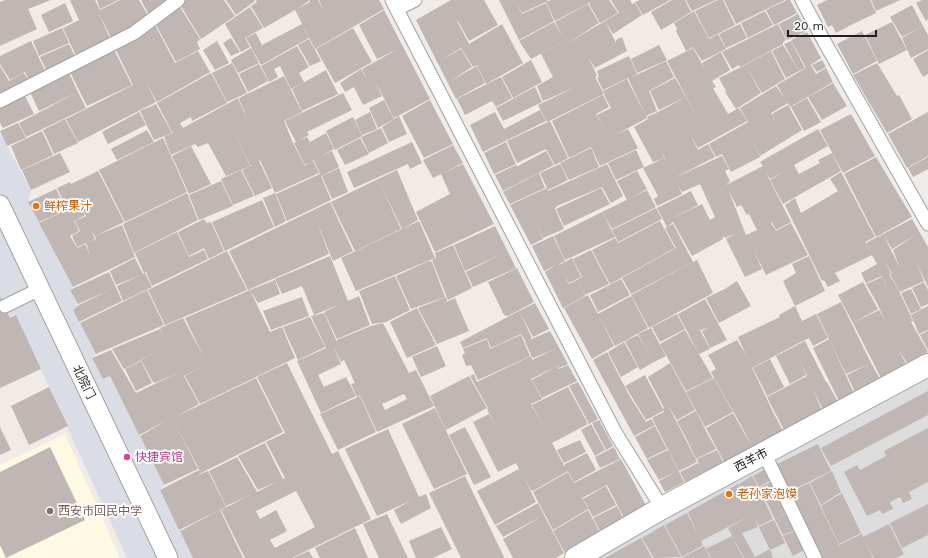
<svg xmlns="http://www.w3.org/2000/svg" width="928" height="558" font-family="'Work Sans','Noto Sans SC',sans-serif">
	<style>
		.residential { fill: #dedddd }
		.education { fill: #fef9e2 }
		.plaza { fill: #dbdde6 }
		.building { fill: #c0b6b3; fill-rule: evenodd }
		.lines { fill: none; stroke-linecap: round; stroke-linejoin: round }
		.service-casing { stroke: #a1a1a1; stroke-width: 15 }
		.pedestrian-casing { stroke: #a1a1a1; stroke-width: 21 }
		.minor-casing { stroke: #a1a1a1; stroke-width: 24 }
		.service { stroke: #fff; stroke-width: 13 }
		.pedestrian { stroke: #fff; stroke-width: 19 }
		.minor { stroke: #fff; stroke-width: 22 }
		.food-dot { fill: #e8710a; stroke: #fff; stroke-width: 1.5 }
		.hotel-dot { fill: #d1479c; stroke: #fff; stroke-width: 1.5 }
		.education-dot { fill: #8d6e63; stroke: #fff; stroke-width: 1.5 }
		.labels { text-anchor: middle; stroke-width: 3.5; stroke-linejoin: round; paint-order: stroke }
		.food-label { font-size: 12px; fill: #c56008; stroke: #fff; text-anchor: start }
		.street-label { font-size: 12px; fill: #202020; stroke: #fff }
		.hotel-label { font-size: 12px; fill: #b23c85; stroke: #fff; text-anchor: start }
		.education-label { font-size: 12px; fill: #785e54; stroke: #fff; text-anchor: start }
	</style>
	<rect width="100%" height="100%" fill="#f0ebe7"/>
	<!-- residential -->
	<path class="residential" d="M928,365V558H572Z"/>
	<!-- education -->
	<path class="education" d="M65,434L120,558H0V465Z"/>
	<!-- plaza -->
	<path class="plaza" d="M0,133L31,190L28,202L73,287L70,290L78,304L73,310L96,354L92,358L103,379L110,376L164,485L160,490L193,558H127L16,315L10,318L0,296Z"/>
	<!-- building -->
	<path class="building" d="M5,0H51L28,9L37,29L0,46V2Z
		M70,0H95L100,10L120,0H139L150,19L113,42L98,11L111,41L77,58L63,28L91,14L79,20Z
		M97,0H118L100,9Z
		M141,0H168L149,15Z
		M183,0H224L235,16L201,39L179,3Z
		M226,0H254L255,1L236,15Z
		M256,0H308L309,1L297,9L310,2L309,0H318L324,12L319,0H379L384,9L315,49L295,10L264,28L251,6L257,2Z
		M451,0H466L473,13L466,0H484L498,25L469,41L458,21H457L469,44L502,24L523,63L486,84L477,65L473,67L461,48L439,61L461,49L472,67L450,81L477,66L485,83L456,99L427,42L455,25L427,42L416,20Z
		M499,0H515L522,14L546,3L554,21L519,40Z
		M515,0H547L548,1L522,13Z
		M551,0H609L618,13L600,23L589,4L591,2L555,21L546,2Z
		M611,0H630L632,4L635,3L642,15L613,34L605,21L619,13Z
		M640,0H670L643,15L635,2Z
		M672,0H685L691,12L661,30L651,12Z
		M686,0H716L692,11Z
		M718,0H723L735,25L709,38L695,11Z
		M724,0H785L736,24Z
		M787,0H790L797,13L774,25L766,10Z
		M827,0H870L876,13L853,24L843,4L853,24L836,33L832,25L828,27L817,5Z
		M871,0H900L876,11Z
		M922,0H928V19L926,21L916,3Z
		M65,3L73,21L49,32L41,15Z
		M178,4L200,39L197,42L200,49L176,62L155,23Z
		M588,4L599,23L566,44L605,21L616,43V40L622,37L627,51L595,68L589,58L597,76L595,77L604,94L547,122L538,105L576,87L543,101L537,86L553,77L541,54L565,41L531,59L519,41L554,22L563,37L555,22Z
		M912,5L923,26L902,37L890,17Z
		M250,7L263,28L245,38L250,47L241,52L225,24Z
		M384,10L430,99L394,118L373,77L382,96L363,105L354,87L345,92L340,83L361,69L368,80L362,69L398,49L377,59L359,25Z
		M694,11L709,39L718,34L726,49L702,61L693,47L686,51L676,31L677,29L674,23Z
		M765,11L773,25L748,38L741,23Z
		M798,14L807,31L787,40L779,24Z
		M892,22L907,50L879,64L865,35Z
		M154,23L175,63L198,51L210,72L157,102L144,79L156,102L78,142L66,119L133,85L115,48Z
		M302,24L309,38L261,65L246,38L256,33L262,45Z
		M740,24L747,38L726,48L719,34Z
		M778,24L786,40L783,42V44L740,67L739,65L732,69L722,52Z
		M923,26L928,35V49L911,58L902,38Z
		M62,28L69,43L39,56L33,41Z
		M353,28L372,62L335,83L316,49Z
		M862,31L877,61L853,74L837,44Z
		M807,32L821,58L806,68L791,40Z
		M231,38L240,52L231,56L223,43Z
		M309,39L321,61L310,66L298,45Z
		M31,41L46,73L30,82L25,72L10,80L0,64V56Z
		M217,41L229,63L215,70L203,50Z
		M791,41L805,68L799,71L784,44Z
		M69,44L76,59L47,72L40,57Z
		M659,45L667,60L637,73L631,59Z
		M783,45L799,71L786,78L772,51Z
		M297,46L309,67L299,73L304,82L291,89L280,66L274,69L278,77L269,82L261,66Z
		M113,48L132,85L87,106L69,70Z
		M251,48L259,63L238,73L231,60Z
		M693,48L706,71L702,63L721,52L730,70L712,81L716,87L713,88L728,114L739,108L747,121L698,148L690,134L698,150L708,144L715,157L674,178L722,156L729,169L725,171L730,181L726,185L763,166L760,162L818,129L828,146L794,165L799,174L820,163L818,160L832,153L841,171L783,204L770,180L785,171L770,179L766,173L791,222L776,230L772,222L771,223L776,231L791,223L808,255L766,275L754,251L762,269L745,277L726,239L736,233L725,238L723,235V239L692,256L673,222L667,227L657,208L691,191L698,205L671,219L702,204L710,220L715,217L700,184L682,192L677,183L682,194L657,206L654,199L658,196L643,168L664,158L666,161L661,150L664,158L653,162L634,127L648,119L647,117L662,110L679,139L662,110L686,97L703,128L667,61ZM728,189L737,207L741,205L747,215L749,214L757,230L746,235Z
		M928,50V74L923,77L913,59Z
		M771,51L785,79L762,93L745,65Z
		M629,56L637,74L630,78L666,61L674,77L649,91L657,111L646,116L628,78L603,90L597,78L599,77L597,71Z
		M531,60L542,82L513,98L502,77Z
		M822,60L826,67L817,72L812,65Z
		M232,63L247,93L227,102L212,73Z
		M877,63L894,91L897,96L899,95L912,119L887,133L853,75Z
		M259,64L268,81L248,92L239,74Z
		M745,65L761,93L736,109L725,92L726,91L719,78Z
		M811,65L816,74L826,68L833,82L790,107L777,85Z
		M0,66L9,81L24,73L29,81L0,94Z
		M326,70L338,94L302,111L292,89Z
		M68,71L78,92L39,111L29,90Z
		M211,73L227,103L192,121L191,117L180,123L183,128L238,98L248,122L239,98L284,76L302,112L284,121L293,143L305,166L313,160L319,173L275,193L260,160L259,161L272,188L255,196L242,170L252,165H250L233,129L250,166L226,176L208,143L198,147L195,144L171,155L164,137L174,132H172L157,103Z
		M501,77L512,98L496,107L492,101L465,115L457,99Z
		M675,78L686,97L659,110L650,91Z
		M627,79L647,118L613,136L628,129L638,148L600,166L591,147L569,158L552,121L603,95L609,107L596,114L610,138L597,115L611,108L604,95L605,94L603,91Z
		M833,83L847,106L822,120L808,97Z
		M776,86L788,103L771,113L776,122L772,114L788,105L802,130L760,156L752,139L760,157L731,172L722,154L716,157L709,144L748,122L740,108Z
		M535,87L542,102L503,121L496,108Z
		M23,92L34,114L3,128L0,123V102Z
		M78,92L86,108L26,137L19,123Z
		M343,93L352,110L307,132L309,135L298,141L307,137L310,142L326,133L334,149L321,156L332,151L339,167L321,176L331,200L287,221L276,194L320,174L314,160L305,165L294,143L296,142L285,121Z
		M807,98L821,122L804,131L791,107Z
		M384,100L394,119L378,128L369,108Z
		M430,100L453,144L424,158L402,116Z
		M156,104L172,133L154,140L140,111Z
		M540,110L546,121L483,152L470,125L495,112L504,129Z
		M139,112L146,125L108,144L102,132Z
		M370,112L377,129L362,135L355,120Z
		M928,112V156L907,168L888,134Z
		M851,114L875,156L843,173L820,130Z
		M399,116L407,134L389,142L382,127Z
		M353,117L362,136L335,150L326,131Z
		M65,119L78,143L54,154L43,130Z
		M550,121L568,158L555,165L546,149L517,163L507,141Z
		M18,123L26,138L7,146L0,131Z
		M381,128L388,143L369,153L361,137Z
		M147,130L154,142L117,160L111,149Z
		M42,131L53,155L21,170L11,146Z
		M163,138L187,192L125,222L99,170Z
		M360,138L369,154L345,165L337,150Z
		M412,142L422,163L410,169L408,164L354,188L347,172Z
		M506,142L516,164L494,174L484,153Z
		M453,145L463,163L433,178L423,160Z
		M191,146L211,184L189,194L172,156Z
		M591,148L599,167L569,180L560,163Z
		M636,150L644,167L616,180L608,163Z
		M546,151L554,165L503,191L495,175L516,165L518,166Z
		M60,153L70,172L31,190L22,170Z
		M876,157L912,217L876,237L844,174Z
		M928,157V169L913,177L908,168Z
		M463,164L494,224L435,252L416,212L450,194L441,174Z
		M560,164L568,180L548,190L540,173Z
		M607,164L623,196L611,203L602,187L557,206L554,209H555L564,229L543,238L535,220L543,239L531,245L510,205L547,188L548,191Z
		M339,168L348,192L332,199L322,176Z
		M241,170L254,196L233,205L221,179Z
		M397,170L418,220L402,229L378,179Z
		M98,171L124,222L95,236L92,232L95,239L77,247L72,236L80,231L75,221L86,216L77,197L79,204L67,209L57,188L70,182L71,184Z
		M637,171L647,189L627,200L617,181Z
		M841,172L875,237L865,242L870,252L866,243L912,219L928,247V287L915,260L924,281L900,292L890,274L892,273L884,260L891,273L889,274L898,289L913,321L890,332L911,322L928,352L907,363L899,350L906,364L881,378L853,323L879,310L885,321L877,303L866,284L882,277L891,296L882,276L884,275L866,283L861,273L877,264L872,255L835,273L840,281L828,287L824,280L822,281L785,205L795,198L801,213L838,191L830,179ZM917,234L893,250L900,268L884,236L892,249Z
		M539,173L545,188L510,204L503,192Z
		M378,179L401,229L355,251L331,202Z
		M221,181L233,206L199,220L189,195Z
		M601,188L610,204L564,226L556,209Z
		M56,189L66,210L39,222L28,202Z
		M647,190L656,207L612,229L602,212Z
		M187,193L198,220L134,253L123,224Z
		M275,193L286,221L275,227L263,198Z
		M262,200L274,227L225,251L212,222Z
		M330,202L353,251L333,261L316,220L329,254L248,290L229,251Z
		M79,204L85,215L73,222H75L79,231L70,236L77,248L85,244L90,255L86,243L96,239L95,236L122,225L135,257L73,287L39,223Z
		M656,208L662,219L618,242L612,230Z
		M602,212L615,237L565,260L554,236Z
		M204,219L207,223L211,222L224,251L209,259L204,248L189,256L178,232Z
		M419,221L435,258L356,291L341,258Z
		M660,221L675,248L610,284L592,250L615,238L618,243Z
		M673,224L693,262L631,294L622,278L676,248L665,228Z
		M495,226L516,268L473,287L466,272L502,254L465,271L454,245Z
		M177,232L189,257L204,250L208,259L152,286L146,272L144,273L135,253Z
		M553,236L565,261L559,264V265L572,258L581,277L569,283L562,270L569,284L577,280L585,296L563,308L545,272L556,265L544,271L532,246Z
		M453,245L472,288L448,300L432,260L436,258L435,253Z
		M591,250L609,284L585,295L577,280L582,277L573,259Z
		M227,251L247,290L165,325L148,290Z
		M330,256L348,301L359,296L370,325L337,339L324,312L340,304L314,315L302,286L282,294L275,279Z
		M809,256L825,291L795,306L783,281L796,273L792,264Z
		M135,258L143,274L116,285L110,271Z
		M697,260L713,293L649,328L631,295Z
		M429,261L432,262L445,297L411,309L396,276Z
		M517,268L534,302L508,316L504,315L488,282Z
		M109,272L122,301L79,322L73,310L79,305L110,290L78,304L70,290Z
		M145,273L152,287L123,301L117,286Z
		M395,276L410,310L386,322L372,324L359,291Z
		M621,279L630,295L598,312L590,295Z
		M275,280L280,294L258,303L250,290Z
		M737,281L751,306L719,323L706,298L725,289Z
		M863,282L878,309L853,323L838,295Z
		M924,282L928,290V304L921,307L912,288Z
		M911,289L921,309L911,314L901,293Z
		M147,290L164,325L96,354L80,323Z
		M250,290L270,332L282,327L295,358L200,404L185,376L207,364L184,376L199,404L175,417L256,378L283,432L201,473L172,418L198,469L164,485L140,436L166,421L139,435L110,376L103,379L92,358L111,350L136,393L182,371L155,383L153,382L141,360L169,346L124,369L112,349L160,329L165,338L160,328L183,318L204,358L185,318Z
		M588,295L598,314L631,296L648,328L615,346L599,316L614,346L592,359L564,308Z
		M0,296L10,318L16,315L41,369L0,388Z
		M302,297L309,316L271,330L263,311Z
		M446,297L447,301L444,303L455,298L469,331L437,344L418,308Z
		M705,299L727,340L710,348L702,331L708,328L700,330L710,349L699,354L678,314Z
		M841,302L871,363L846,374L817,314Z
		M535,303L549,329L533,337L519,311Z
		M795,306L802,321L816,314L828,338L813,346L809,338L793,346L787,332L793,346L752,368L738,337L780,317L779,315Z
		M928,306V330L919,334L911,315Z
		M417,308L436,345L407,358L390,322Z
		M519,311L532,338L526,342L521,334L491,348L487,338L463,348L460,342Z
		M324,313L337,342V340L371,326L383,323L409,373L416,370L434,406L377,432L360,395L357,397L351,384L355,383L344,360L341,362L332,344L341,364L318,375L324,387L346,377L356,396L321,413L297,361L326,348L311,316ZM404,394L407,399L385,410L382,404Z
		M677,314L685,329L660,342L652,327Z
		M310,317L325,347L298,360L283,327Z
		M651,328L666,356L654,362L638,334Z
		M685,330L713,378L686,391L660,344Z
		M550,331L568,364L559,368L556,364L557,366L531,379L542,399L531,404L545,431L532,405L568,387L588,424L552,443L565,467V464L587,453L596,470L574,482L568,471L533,491L531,490L524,477L536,502L495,525L477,491L519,469L516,463L498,472L473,422L489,414L498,431L487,409L488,408L470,376L474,374L477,382L531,356L532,360L557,348L533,358L531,356L532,355H531L525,342Z
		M928,331V350L920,335Z
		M521,335L530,356L478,380L471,365L466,366L462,355L465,353L463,349L487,339L490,349Z
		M638,335L654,362L640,370L625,341Z
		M829,339L854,393L839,401L813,348Z
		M737,340L745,353L773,412L783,431L752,447L742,427L711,372L716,369L708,355Z
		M805,341L826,382H827L838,402L823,410L813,389L822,411L784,430L767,397L807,376L798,357L806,375L790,384L776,356Z
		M624,342L638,367L621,377L608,352Z
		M437,346L446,366L421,377L412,357Z
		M607,352L629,395L646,422L651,419L655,425L634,436L593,360Z
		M770,359L784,387L767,396L753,368Z
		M141,361L152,383L136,391L125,369Z
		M287,363L332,454L304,468L338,451L371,519L292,558H245L221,510L250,495L226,506L209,471L237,457L257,492L278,481L258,490L238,456L265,443L283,479L285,478L266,442L285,433L257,377ZM296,491L315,527L275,548L270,540L287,531L276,510L260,519L256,511Z
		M670,363L695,410L677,420L668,405L697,462L679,471L652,418L664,412L663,409V411L646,420L625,386L645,375L663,409L664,408L648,377Z
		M871,363L880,379L855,392L847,375Z
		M568,365L577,381L542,398L532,380L557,366L559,369Z
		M469,376L487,408L446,430L430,396Z
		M714,378L733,412L705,427L686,392Z
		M578,382L598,419L589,424L569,386Z
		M49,387L68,426L29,445L11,406Z
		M928,391V415L831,466L821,448Z
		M360,396L376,432L338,450L320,414Z
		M435,408L467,474L434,489L402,424Z
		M696,411L706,431L687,440L677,421Z
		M733,413L752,447L724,462L706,428Z
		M599,420L613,446L606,450L592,423Z
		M591,424L605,450L595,456L581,430Z
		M655,426L667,449L647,459L635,437Z
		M0,427L11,450L0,455Z
		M465,427L491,477L474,485L449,435Z
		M928,428V482L909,492L912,499L903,503L900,497L890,502L893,509L882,514L880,510L867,516L844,472L857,465L860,470L886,456L884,451Z
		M388,429L419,497L426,494L431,508L401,524L394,510L412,500L377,516L345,449Z
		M706,431L716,449L696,459L687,440Z
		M580,440L586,452L564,463L557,450Z
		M818,444L831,471L790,491L777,464Z
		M50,447L85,520L6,558L0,545V472Z
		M614,447L620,459L600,468L595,457Z
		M668,450L678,470L659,480L647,460Z
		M717,450L723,462L702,473L697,459Z
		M621,459L647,507L625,520L607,485L582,498L574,483Z
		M698,463L702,473L685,482L680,472Z
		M769,467L774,478L759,487L753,476Z
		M199,470L201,473L198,475L208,471L226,507L179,530L160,490Z
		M678,470L684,482L665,492L659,481Z
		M832,471L841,492L821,505L810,483Z
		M568,472L588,509L553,530L533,492Z
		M465,476L504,557L503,558H461L429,493Z
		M752,476L758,487L744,495L739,484Z
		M775,479L790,510L775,519L760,488Z
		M809,483L839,545L862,534L863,537L889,524L904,554L896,558H874L865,541L873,558H821L801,523L805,521L791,492Z
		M738,484L744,496L758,488L773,519L759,526L755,519L758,527L742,533L755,557L770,549L773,558H744L728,528L753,514L701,541L703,545L682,557L665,525L687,513L698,535L688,512Z
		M606,486L616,505L593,517L583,499Z
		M842,493L861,533L839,544L821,506Z
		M538,503L544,515L503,537L496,526Z
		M928,504V535L902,548L890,523Z
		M617,506L624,520L601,533L593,518Z
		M220,510L243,558H193L180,531Z
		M588,510L600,533L565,553L553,531Z
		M791,511L799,528L783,535L775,519Z
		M387,514L408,558H379L363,524Z
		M544,515L564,553L556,558H513L503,539Z
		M774,520L785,543L770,550L759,527Z
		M664,525L681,557L654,558L642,538Z
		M441,527L452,549L433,558H416L409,541Z
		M355,528L368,558H320L315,548Z
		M799,529L808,548L793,556L783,536Z
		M732,536L743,558H711L706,549Z
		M641,538L652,558H605Z
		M704,546L710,558H682Z
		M309,551L313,558H293Z"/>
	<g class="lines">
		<!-- service casing -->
		<g class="service-casing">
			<path id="service" d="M392,0L615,432L662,508
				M802,0L824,41L928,224
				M397,9L415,0
				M0,101L134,33L178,0
				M5,306L40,289
				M764,453L815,558"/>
		</g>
		<!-- pedestrian casing -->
		<g class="pedestrian-casing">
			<path id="pedestrian" d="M0,205L168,558"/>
		</g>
		<!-- minor casing -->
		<g class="minor-casing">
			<path id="minor" d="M576,558L662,508L928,365"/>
		</g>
		<!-- service -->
		<use href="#service" class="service"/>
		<!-- pedestrian -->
		<use href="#pedestrian" class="pedestrian"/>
		<!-- minor -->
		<use href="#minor" class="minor"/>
	</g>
	<!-- markers -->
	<g class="food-dot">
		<circle cx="36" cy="206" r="4"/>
		<circle cx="729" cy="494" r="4"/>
	</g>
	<circle class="hotel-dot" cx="127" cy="457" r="4"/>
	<circle class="education-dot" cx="50" cy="511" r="4"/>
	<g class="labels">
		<!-- food labels -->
		<g class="food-label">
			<text x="44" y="210">鲜榨果汁</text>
			<text x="737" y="498">老孙家泡馍</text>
		</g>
		<!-- street labels -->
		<g class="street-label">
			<text transform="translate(84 382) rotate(64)" y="4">北院门</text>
			<text transform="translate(751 460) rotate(-28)" y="4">西羊市</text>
		</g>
		<!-- hotel labels -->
		<g class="hotel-label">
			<text x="135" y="461">快捷宾馆</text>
		</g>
		<!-- education labels -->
		<g class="education-label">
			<text x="58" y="515">西安市回民中学</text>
		</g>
	</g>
	<!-- scale -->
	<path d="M788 30v6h88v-6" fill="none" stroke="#202020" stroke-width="2"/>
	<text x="794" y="30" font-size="12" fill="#202020" stroke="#ffffff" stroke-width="3" paint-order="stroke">20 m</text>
</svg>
